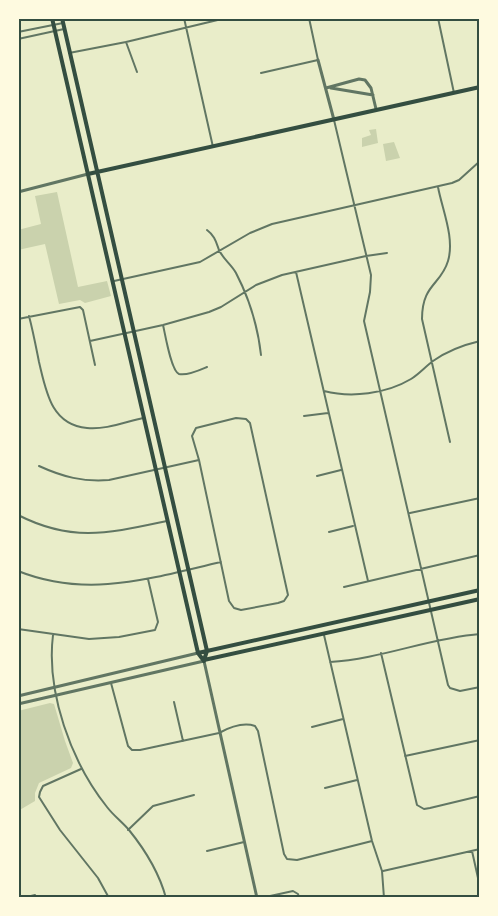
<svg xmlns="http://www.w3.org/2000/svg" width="498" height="916" font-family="Merriweather,serif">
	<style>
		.green { fill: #cad2ad }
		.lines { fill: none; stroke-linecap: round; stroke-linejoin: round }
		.minor { stroke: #617663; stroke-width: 2 }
		.tertiary { stroke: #617663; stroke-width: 3 }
		.secondary { stroke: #344e41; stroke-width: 4 }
		.neatline { fill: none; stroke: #344e41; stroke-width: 2 }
	</style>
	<rect width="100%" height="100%" fill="#e9edc9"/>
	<!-- green -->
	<path class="green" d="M376,129L378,143L362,147V138L371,135L369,130Z
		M394,142L400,158L386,161L383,144Z
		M57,192L78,287L107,281L111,296L85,303L80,300L59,304L45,244L18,250V230L41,224L35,196Z
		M50,703L54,704L65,741L73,763L71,768L39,783L35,793V801L18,811V711Z"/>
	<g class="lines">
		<!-- minor -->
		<path class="minor" d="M184,18L213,147
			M438,18L454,93
			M18,32L63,23
			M18,39L64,29
			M126,42L137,72
			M69,53L126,42L226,18
			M261,73L318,60L309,18
			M334,120L371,275L370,292L364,321L448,685L450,688L460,691L480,687
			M438,187C442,209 455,238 448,261C441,285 422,284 422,319L450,442
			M207,230C215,236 216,242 219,250C223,259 232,265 236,273C249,298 258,328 261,355
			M296,272L368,581
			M114,281L200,262L250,233L272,224L452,183L459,180L480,161
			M29,316C33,331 36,347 39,362C46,391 51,425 87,428C105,430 125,422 143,418
			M18,319L80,307L83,310L95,365
			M163,325C165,333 171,371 179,374C187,376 200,370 207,367
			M90,341L163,325L209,312L221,307L256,285L282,275L366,256L387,253
			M324,391C351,398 386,394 411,379C419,374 425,367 433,361C447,351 463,345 480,341
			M304,416L328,413
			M236,418L246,419L250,423L288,595L284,601L278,603L241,610L234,608L229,601L199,460L192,436L196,428Z
			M39,466C63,477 83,482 109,480L199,460
			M317,476L341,470
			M410,513L480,498
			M18,515C73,543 110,533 167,521
			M329,532L353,526
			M18,571C88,599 151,578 221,562
			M344,587L480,555
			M18,629L89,639L119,637L155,630L158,622L148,579
			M53,635C46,692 71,762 107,807C113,815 122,822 129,830C146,851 159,872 166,898
			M324,635L372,841L382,871L384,898
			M381,653L417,805L424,809L430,808L480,796
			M330,662C381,659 429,638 480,634
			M111,683L128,746L132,750H140L219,733C230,727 243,722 255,726L258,731L284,854L287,859L297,860L372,841
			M174,702L183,741
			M312,727L343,719
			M405,756L480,740
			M81,769L43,786L40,792L39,797L60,830L98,878L109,898
			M325,788L357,780
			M128,830L153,806L194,795
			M207,851L244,842
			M472,851L480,887
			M383,871L480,849
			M23,898L35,895
			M261,898L293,891L298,894L299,898"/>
		<!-- tertiary -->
		<path class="tertiary" d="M318,60L334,120
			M326,88L359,79L365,80L371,88L376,109
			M331,88L373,95
			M18,192L88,174
			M18,696L198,653
			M18,704L204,661L257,898"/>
		<!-- secondary -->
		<path class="secondary" d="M52,18L198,653L204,661
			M62,18L207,651L204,660
			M88,174L480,87
			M198,653L480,590
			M204,660L480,599"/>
	</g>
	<!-- border -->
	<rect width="498" height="916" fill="none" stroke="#fefae0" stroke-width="39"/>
	<rect x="20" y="20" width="458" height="876" class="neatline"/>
</svg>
